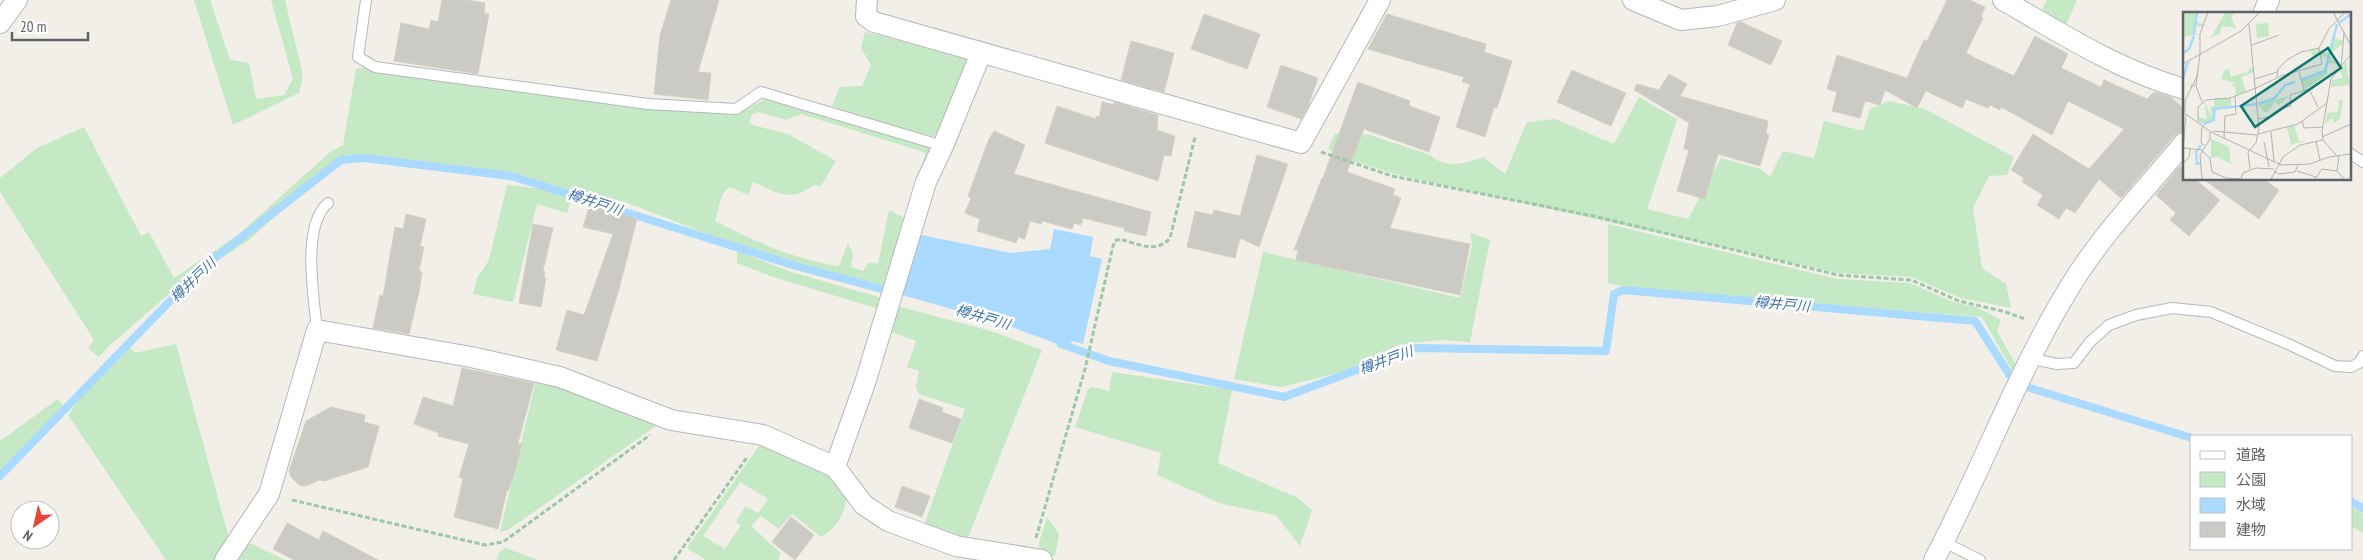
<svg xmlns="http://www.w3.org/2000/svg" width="2363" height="560" font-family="'PT Sans Narrow','Noto Sans JP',sans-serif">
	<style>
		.green { fill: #c5e8c5; fill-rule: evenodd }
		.water { fill: #aadaff }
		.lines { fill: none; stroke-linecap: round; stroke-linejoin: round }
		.stream { stroke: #aadaff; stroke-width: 8 }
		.building { fill: #cccac5; stroke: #d6d1c6 }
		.service-casing { stroke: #b5b8bc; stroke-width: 12 }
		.minor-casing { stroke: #b5b8bc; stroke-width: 22 }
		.path { stroke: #9cc7a9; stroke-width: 3; stroke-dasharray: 5 2.5; stroke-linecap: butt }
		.service { stroke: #fff; stroke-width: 10 }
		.minor { stroke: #fff; stroke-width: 20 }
		.labels { text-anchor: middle; stroke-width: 5; stroke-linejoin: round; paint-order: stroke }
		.water-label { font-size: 14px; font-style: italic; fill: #4174aa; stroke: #fff }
		.inset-river { fill: none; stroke: #aadaff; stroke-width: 2.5 }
		.inset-road { fill: none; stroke: #b3b3b1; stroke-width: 1 }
		.view { fill: #0f766e; fill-opacity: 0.15; stroke: #0f766e; stroke-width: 2.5 }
		.inset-edge { fill: none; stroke: #5f6368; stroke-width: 2.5 }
	</style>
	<rect width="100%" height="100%" fill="#f1efe8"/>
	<!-- green -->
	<path class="green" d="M194,0H210L230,60L249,63L256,99L284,95L293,79L271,0H285L303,76L299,93L233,125Z
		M2047,0H2077L2066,25L2041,12Z
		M865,32L966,58L971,68L943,130L932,136L866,119L832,106L840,87L862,86L871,65L861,48Z
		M363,68L652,108L742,112L766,99L928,146L933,149L910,207H907L925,156L924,152L801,114L787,120L758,112L752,115L749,123L752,125L788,134L836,161L821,186L814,185C790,203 778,193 753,182L748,195L729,187L722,195L715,221C753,241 796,260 839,266L848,243L853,255L851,267L863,271L869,262L878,264L889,210L907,219L885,291L780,262L622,201L507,178L342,156L249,240L177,287L110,345L99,357L88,348L94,340L0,192V178L37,148L84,127L141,236L149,232L174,278L238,235L330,152L343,145L356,69Z
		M1639,97L1677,119L1647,209L1688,219L1721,158L1761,169L1770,177L1783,151L1814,158L1824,121L1863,131L1870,109L1889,101L1925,109L2014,157L2007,175L1989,176L1973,208L1982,268L2006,284L2011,308L1961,298L1911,277L1838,273L1394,174L1339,156L1328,149L1335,134L1370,135L1430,155C1445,169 1466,164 1483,157L1505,174L1527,122L1555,119L1614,144Z
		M507,185L541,189L571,198L567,213L537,204L513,302L473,294L477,278L489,260Z
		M1608,224L1838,279L1910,283L1953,302L1976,307L2001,320L1997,331L2018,368L2015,375L1982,317L1631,288L1608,283Z
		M1470,233L1490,240L1470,342L1440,340L1402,344L1393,347L1358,368L1281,387L1234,379L1263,252L1460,298L1472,245Z
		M737,251L791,272L882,298L879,309L773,277L737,263Z
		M897,306L991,331L1042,350L967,540L923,528L965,409L919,394L916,387L919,371L907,367L916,341L889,331Z
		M126,343L135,353L176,344L230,542L219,560H166L68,415L108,361Z
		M1112,372L1232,390L1218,463L1298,498L1312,510L1300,546L1276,515L1222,504L1157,475L1161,453L1075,427L1088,389L1092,387L1109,391Z
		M537,376L657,422L656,426L508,530L500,532Z
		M58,399L64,407L0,470V441Z
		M761,443L817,467L847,494C846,513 837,527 821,537L792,514L779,529L761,516L751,526L781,553L778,560H706L687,548ZM740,482L768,499L758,513L745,506L736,522L741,525L725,549L703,536Z
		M2352,507L2363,513V533L2352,527Z
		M1047,517L1059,534L1055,556L1040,551L1039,543Z
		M246,541L285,560H234Z
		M506,548L538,560H496L500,551Z"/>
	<!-- water -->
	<path class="water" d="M1054,229L1093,237L1090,256L1102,259L1083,344L1072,341L1068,348L998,322L902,295L921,235L1011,253L1050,249Z"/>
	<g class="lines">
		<!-- stream -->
		<path class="stream" d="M1061,344L1109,361L1284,397L1416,348L1606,351L1614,294L1623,290L1975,321L2011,377
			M2030,388L2192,438
			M0,476L202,268L341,160L364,158L511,176L796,266L893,292
			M2352,502L2363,508"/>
	</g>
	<!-- building -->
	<path class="building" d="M442,0H468L485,3L484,13L489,14L478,74L394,61L401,23L429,29L431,20L438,22Z
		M671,0H719L698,72L711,73L708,100L654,94L660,35Z
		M1947,0H1970L1985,7L1981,17L1983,18L1966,53L1975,58L2014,76L2035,36L2068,54L2061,68L2101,87L2104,80L2147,99L2154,92L2171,97L2184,109V130L2175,135L2121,198L2099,179L2075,213L2066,208L2059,219L2037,205L2043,195L2022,182L2024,178L2011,170L2033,134L2089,169L2124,129L2068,101L2052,135L2001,107L2000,110L1990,105L1988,108L1966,99L1962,108L1926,91L1917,108L1885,90L1880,105L1865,101L1860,118L1832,111L1837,92L1827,89L1837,55L1907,78L1924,40L1927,41Z
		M1204,14L1260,34L1247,69L1191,49Z
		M1387,14L1486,44L1484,52L1512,61L1497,108L1494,107L1485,137L1456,127L1470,84L1462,82L1464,77L1368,49Z
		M1741,22L1782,41L1771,65L1728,45L1737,23Z
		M1131,41L1174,53L1164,92L1121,80Z
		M1281,65L1318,78L1308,106L1301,119L1267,107Z
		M1572,70L1626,93L1611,126L1557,102Z
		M1669,74L1687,84L1680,96L1768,121L1766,134L1769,135L1760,166L1718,154L1705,199L1677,191L1689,150L1684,149L1689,123L1634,90L1637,84L1659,90Z
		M1358,82L1410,101L1409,106L1440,117L1429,152L1364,129L1347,172L1395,189L1393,195L1401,198L1390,228L1470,244L1460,295L1296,260L1298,250H1294L1322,178H1323Z
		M1102,102L1114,105V102L1158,115L1157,130L1175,136L1171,156L1164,155L1158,181L1045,143L1057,106L1096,119V116L1099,117Z
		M994,131L1025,145L1014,174L1151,212L1146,236L1124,231V228L1083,218L1081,225L1074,223L1072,229L1042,221L1041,224L1030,221L1025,239L1018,237L1016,243L977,231L980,219L965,213L971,198L968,196L989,139Z
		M1257,155L1288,164L1259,247L1240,238L1235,258L1187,247L1195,211L1212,215L1214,210L1240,216Z
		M2180,166L2184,169V179H2195L2220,200L2189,236L2170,220L2176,213L2156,195Z
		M2203,179H2263L2279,190L2259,219Z
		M590,204L637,219L619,289L597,361L556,350L567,310L584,315L613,234L583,227Z
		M406,214L426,219L420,246L424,247L419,271L422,272L419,292L409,334L373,328L380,295L383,296L395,227L403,229Z
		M533,224L553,228L543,271L545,272L544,277L546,278L541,307L519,303Z
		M462,368L534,383L518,443L522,444L512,481L508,491L507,490L498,529L454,517L463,479L459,477L469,444L438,436L439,433L414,424L423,397L453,406Z
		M919,399L943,408L942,412L961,419L952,443L909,428Z
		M331,407L365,415L364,422L379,426L368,467L324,481L319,480L306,486L299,485L291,477L289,471L306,421Z
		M902,486L930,496L922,517L895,507Z
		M791,517L814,535L795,560L772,542Z
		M287,523L319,540L323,531L378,560H294L273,549Z"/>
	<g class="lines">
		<!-- service casing -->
		<g class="service-casing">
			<path id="service" d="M366,0L358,57L375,67L648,104L736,109L761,92L943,146
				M2349,153L2363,162
				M317,330C314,297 301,226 328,203
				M2032,359L2057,364L2074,363L2090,342L2109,325L2136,315L2172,308L2211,312L2288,344L2335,366L2351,367L2359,363L2363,356
				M1944,542L1980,560"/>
		</g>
		<!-- minor casing -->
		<g class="minor-casing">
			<path id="minor" d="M867,0L866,16L874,22L1301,143L1380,0
				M1633,0L1681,20L1718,16L1775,0
				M2003,0C2062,34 2118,70 2184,89
				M2263,14L2269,0
				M0,23L17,0
				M835,467L865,383L926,182L943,146L981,53
				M225,560L269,494L317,330L471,357L560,377L671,420L763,435L835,467L864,505L888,521L956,546L1042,560
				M1934,560C1982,470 2017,372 2071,285C2102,234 2146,189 2184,143"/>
		</g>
		<!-- path -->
		<path class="path" d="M1321,152L1392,176L1598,217L1838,275L1911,280L1959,301L2006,312L2025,319
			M292,500L485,545L503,542L650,435
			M1036,538L1085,369L1113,246L1115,241L1120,239C1138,244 1157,254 1170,238L1195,137
			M674,560L748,456"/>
		<!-- service -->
		<use href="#service" class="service"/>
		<!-- minor -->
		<use href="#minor" class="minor"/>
	</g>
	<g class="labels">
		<!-- water labels -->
		<g class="water-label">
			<text transform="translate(595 202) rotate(18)" y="5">樽井戸川</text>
			<text transform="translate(193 280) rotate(-44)" y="5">樽井戸川</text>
			<text transform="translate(1782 304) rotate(5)" y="5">樽井戸川</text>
			<text transform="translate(983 317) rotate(16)" y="5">樽井戸川</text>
			<text transform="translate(1386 360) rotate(-20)" y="5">樽井戸川</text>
		</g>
	</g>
	<!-- overview -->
	<g transform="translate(2183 12)">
		<rect width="168" height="168" fill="#f1efe8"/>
		<path d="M0,0H14L12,10L21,12L20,15L11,14V23L0,25ZM42,0H52L48,5L53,16L39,14L37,21L28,26ZM85,11L86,24L74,26L73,12ZM149,26L159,28L160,31L146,43L153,52L145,51L144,62L122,78L118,67L132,63L134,57L135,62L142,59L146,47L136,42L130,44L127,39L136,37L146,43ZM163,50L167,73L148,75L149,68L160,66L157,59ZM67,56H71V60L58,65L63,79L53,83L52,74L47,73L52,71L38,67L42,57L47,59V65L65,60ZM106,84L96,93L91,90L85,100H81L75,92ZM31,86H48V96L34,97L31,108L17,112L15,105L24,107L21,89L29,106L27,95L31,94ZM156,88H160L157,107L151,111L149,106L142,112L144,101L155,100ZM111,113L116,129L121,130L112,131L104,136L108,132L104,115ZM28,127L46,135L48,152L35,145L28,146Z" fill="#c5e8c5"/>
		<path class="inset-river" d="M156,11L168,2M11,23L14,0M0,41L6,37L11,24M0,67L5,50M118,68L142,59L154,12M75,92L92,86L102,73L112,70M20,112L31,108V97L74,92M18,151L14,152L13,140L18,133"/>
		<path class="inset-road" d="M150,0L168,34M66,12L76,116L73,131L65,140L67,157M69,33L96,23M17,42V22L25,0M0,52L58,19L77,0M158,57L161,21M116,60L121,78M94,65L95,57L104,48L118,40L136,36M72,67L94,60M7,74L13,73L17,42M13,74L19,90M73,76L98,64L139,52L136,36L146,17L162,0M0,100L28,120L98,153L127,152L146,145L168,142M2,100V89L15,62M75,107L87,105L96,97L108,94L107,83L126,77L135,95M119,109L121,116L140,115M15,110V95L23,88L47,86L73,76M19,114L18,131L21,133M30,119L74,123M88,120L91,149M75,122L115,112L144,91M139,125L168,112M41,126L42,104L53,102L52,84M133,129L137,148M81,130L86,155M0,136L3,103M1,136L19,138M19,139L27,146L29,160L43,166L58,167L60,161L73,156L91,157M154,144L140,128L139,119L148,67L168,42M0,152L6,145L7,137M91,159L96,162L112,160L115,153M114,159L133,165M154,159L156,144M19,167L17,143L27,127V120M88,167L100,145L117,133L140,128M132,167L139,157L154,159L161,167"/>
		<path class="view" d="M145,36L158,56L72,115L58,94Z"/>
		<rect width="168" height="168" class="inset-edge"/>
	</g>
	<!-- legend -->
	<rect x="2190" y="435" width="162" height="115" fill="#ffffff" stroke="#bfc1c3"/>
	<rect x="2200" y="451" width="25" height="8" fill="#ffffff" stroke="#bfc1c3"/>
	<text x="2236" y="460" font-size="15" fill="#5f6368">道路</text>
	<rect x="2200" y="472" width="25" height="15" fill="#c5e8c5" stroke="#bfc1c3"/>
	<text x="2236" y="485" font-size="15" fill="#5f6368">公園</text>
	<rect x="2200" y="498" width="25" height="15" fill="#aadaff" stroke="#bfc1c3"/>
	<text x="2236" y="510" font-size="15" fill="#5f6368">水域</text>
	<rect x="2200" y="522" width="25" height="15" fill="#cccac5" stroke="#bfc1c3"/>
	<text x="2236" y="535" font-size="15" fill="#5f6368">建物</text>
	<!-- north arrow -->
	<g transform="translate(35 525) rotate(214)"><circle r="24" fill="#ffffff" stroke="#bfc1c3"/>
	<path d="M0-4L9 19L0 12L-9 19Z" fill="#ea4335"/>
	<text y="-8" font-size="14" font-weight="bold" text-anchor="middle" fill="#5f6368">N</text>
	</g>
	<!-- scale -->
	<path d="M12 32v8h76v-8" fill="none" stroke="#5f6368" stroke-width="2.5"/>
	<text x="20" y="32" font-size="15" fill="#5f6368" stroke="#ffffff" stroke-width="4" paint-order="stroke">20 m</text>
</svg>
